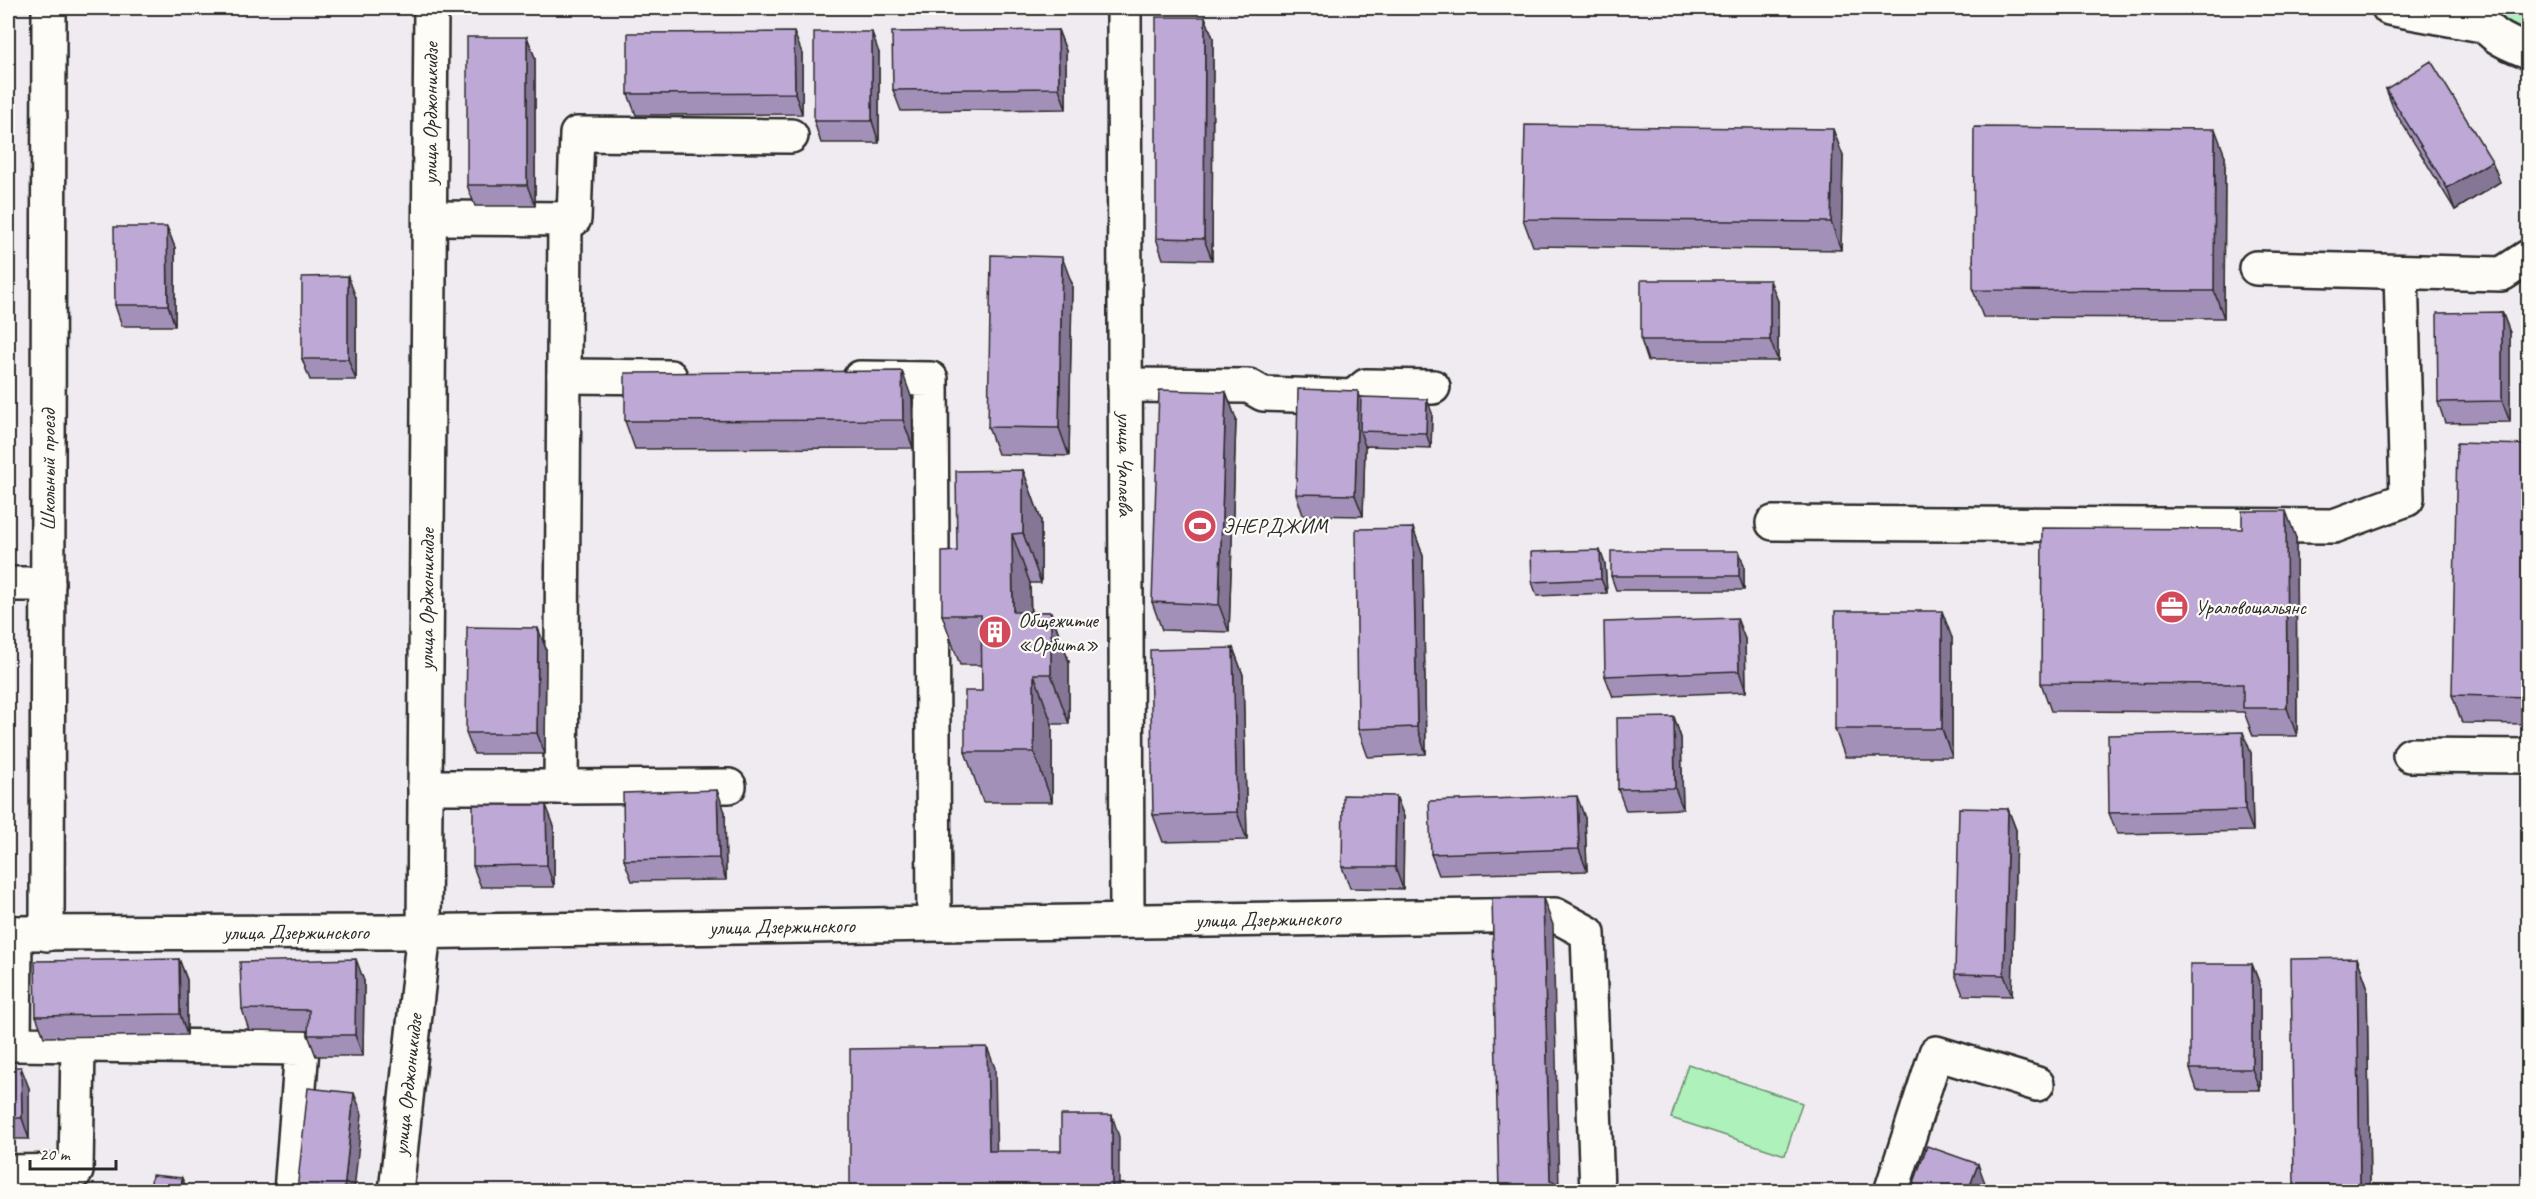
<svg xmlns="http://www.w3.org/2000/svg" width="2536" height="1199" font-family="Caveat,sans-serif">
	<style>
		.green { fill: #aef1ba; stroke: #6c8e72; stroke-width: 1.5 }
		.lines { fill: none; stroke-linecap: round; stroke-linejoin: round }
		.minor-casing { stroke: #2b2b2b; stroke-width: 38 }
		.major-casing { stroke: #2b2b2b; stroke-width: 38 }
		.minor { stroke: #fdfcf7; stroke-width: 33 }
		.major { stroke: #fdfcf7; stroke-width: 33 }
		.wall { fill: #a390b8; stroke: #2b2b2b; stroke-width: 1.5 }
		.shaded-wall { fill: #857696; stroke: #2b2b2b; stroke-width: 1.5 }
		.building { fill: #bea8d6; stroke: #2b2b2b; stroke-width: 1.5 }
		.labels { text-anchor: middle; stroke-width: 4.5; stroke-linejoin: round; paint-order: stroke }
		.street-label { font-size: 21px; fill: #2b2b2b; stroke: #fdfcf7 }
		.poi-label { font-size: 21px; fill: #2b2b2b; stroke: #fdfcf7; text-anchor: start }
	</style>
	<rect width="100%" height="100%" fill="#f0ebf0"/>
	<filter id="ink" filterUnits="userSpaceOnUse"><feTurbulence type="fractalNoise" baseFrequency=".0167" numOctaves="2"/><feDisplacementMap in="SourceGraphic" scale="12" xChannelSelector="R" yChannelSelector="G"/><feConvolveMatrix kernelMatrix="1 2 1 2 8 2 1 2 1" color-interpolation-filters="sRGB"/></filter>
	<g filter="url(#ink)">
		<!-- green -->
		<path class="green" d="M2490,8H2528V34C2512,29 2500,21 2490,8Z
			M1688,1064L1802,1103L1785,1155L1671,1118Z"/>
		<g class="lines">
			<!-- minor casing -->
			<g class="minor-casing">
				<g id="minor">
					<path id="s1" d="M1124,8L1127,920"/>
					<path d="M430,218L574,219L577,134L791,136"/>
					<path d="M565,219L561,787L729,786"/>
					<path d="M2256,268L2502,274L2528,257"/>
					<path d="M564,376L670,377"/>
					<path d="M860,378L931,379L934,923"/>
					<path d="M1125,385L1249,386L1263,394L1353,397L1366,386L1433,387"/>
					<path d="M1773,523L2334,526L2407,499L2401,272"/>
					<path d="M8,584H48"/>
					<path d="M2410,755L2528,756"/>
					<path d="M425,787H561"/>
					<path id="s2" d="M8,933L397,932L1555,915L1588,933L1597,1192"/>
					<path d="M15,933L14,1044L302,1048L291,1192"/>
					<path id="s3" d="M47,934L49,8"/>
					<path d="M8,1172L76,1171L78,1045"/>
					<path id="s4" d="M396,1192L424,931L431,8"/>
					<path d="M1891,1192L1936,1053L2037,1084"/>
				</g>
			</g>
			<!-- major casing -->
			<g class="major-casing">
				<path id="major" d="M2389,8L2482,25
					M2473,8C2487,34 2501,41 2528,51"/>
			</g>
			<!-- minor -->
			<use href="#minor" class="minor"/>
			<!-- major -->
			<use href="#major" class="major"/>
		</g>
		<!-- wall -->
		<path class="wall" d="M1205,17L1213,38L1212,260L1163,259L1156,238Z
			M1058,30L1066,51V109L901,111L893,90Z
			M527,37L535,58V206H475L467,185Z
			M802,53V114L636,115L628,94Z
			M879,53V143H821L814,121Z
			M2386,89L2500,182L2455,210L2394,110Z
			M1843,156L1841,250L1533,246L1523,219Z
			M2225,156L2224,318L1983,317L1973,290Z
			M167,227L175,248V326H122L115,305Z
			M1072,284L1069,456L998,454L988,427Z
			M356,298V380H310L302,359Z
			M1778,301V361H1648L1641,340Z
			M2502,312L2510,333V422L2445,423L2438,402Z
			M1226,392L1236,419L1229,632L1162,630L1152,602Z
			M1361,397L1432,413L1431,448L1365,446L1363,516L1303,515L1296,494Z
			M912,399L913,448L635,449L625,421Z
			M2529,445V724L2462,723L2452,695Z
			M1023,470L1041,520V583H1030L1031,612H1051L1069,662V724H1052V802H983L965,752L982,691V665H960L942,615L957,551Z
			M1413,528L1423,556L1426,754L1368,757L1358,729Z
			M2296,538L2297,736H2253L2244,712L2051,711L2041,683Z
			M1739,551L1744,566V590H1616L1611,576Z
			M1605,564L1607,593L1537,596L1532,582Z
			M1952,638V757H1845L1835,729Z
			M1745,639L1746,692L1613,697L1605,676Z
			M1233,648L1243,675L1247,840L1163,842L1153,815Z
			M546,649L545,754H474L466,733Z
			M1674,717L1681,738L1683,809L1626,811L1618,789Z
			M2251,753L2253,831L2117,834L2109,813Z
			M1396,796L1404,817L1403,889L1350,888L1342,867Z
			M2008,809L2016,830L2012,996L1963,995L1955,974Z
			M725,812L726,880L632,881L624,860Z
			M1585,818L1587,871L1439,875L1431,854Z
			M554,826V887H481L473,866Z
			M2357,958L2367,986L2370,1191H2296L2294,1186Z
			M179,959L187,980V1035L44,1037L36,1016Z
			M2252,964L2260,985V1090H2197L2190,1069Z
			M364,981L363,1056H316L308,1035V1031L249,1030L242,1009Z
			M8,1067L29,1088V1139H8Z"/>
		<!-- shaded-wall -->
		<path class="shaded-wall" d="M1205,17L1213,38L1212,260L1204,239Z
			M1058,30L1066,51V109L1059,88Z
			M794,32L802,53V114L795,93Z
			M872,32L879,53V143L872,121Z
			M527,37L535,58V206L527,185Z
			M1833,129L1843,156L1841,250L1831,222Z
			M2215,129L2225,156L2224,318L2214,291Z
			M2492,161L2500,182L2455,210L2447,188Z
			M167,227L175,248V326L168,305Z
			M1062,257L1072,284L1069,456L1059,428Z
			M348,276L356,298V380L348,359Z
			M1770,280L1778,301V361L1770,340Z
			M2502,312L2510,333V422L2502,401Z
			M902,371L912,399L913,448L903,420Z
			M1358,391L1366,412L1360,431L1365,446L1363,516L1355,495Z
			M1226,392L1236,419L1229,632L1219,605Z
			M1427,399L1432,413L1431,448L1426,433Z
			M1023,470L1041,520V583L1023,533Z
			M2286,511L2296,538L2297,736L2287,708Z
			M1413,528L1423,556L1426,754L1417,727Z
			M1012,534L1030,583L1031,662L1013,612Z
			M1600,550L1605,564L1607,593L1601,579Z
			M1739,551L1744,566V590L1739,576Z
			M1942,611L1952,638V757L1942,729Z
			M1051,612L1069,662V724L1051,674Z
			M1737,618L1745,639L1746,692L1739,671Z
			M538,628L546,649L545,754L537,733Z
			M1233,648L1243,675L1247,840L1237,812Z
			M1034,674L1052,724V802L1034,752Z
			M1674,717L1681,738L1683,809L1675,788Z
			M2243,732L2251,753L2253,831L2245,810Z
			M717,790L725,812L726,880L719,858Z
			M1396,796L1404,817L1403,889L1395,867Z
			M1577,796L1585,818L1587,871L1579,849Z
			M546,805L554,826V887L547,865Z
			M2008,809L2016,830L2012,996L2004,975Z
			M1543,898L1553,925L1559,1191L1550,1181Z
			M2357,958L2367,986L2370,1191H2362L2360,1185Z
			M179,959L187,980V1035L180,1014Z
			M356,959L364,981L363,1056L355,1035Z
			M2252,964L2260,985V1090L2252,1069Z
			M987,1047L995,1068L997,1172L989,1151Z
			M21,1067L29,1088V1139L22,1118Z
			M354,1093L362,1114L354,1191H344Z
			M1112,1115L1119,1137V1191H1112Z
			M1978,1164L1988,1191H1968Z
			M182,1178L188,1191H181Z"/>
		<!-- building -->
		<path class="building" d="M1156,17H1205L1204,239L1156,238Z
			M1058,30L1059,88L893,90L892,32Z
			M794,32L795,93L628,94V33Z
			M814,32H872V121H814Z
			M467,37H527V185H467Z
			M2431,61L2492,161L2447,188L2386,89Z
			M1525,125L1833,129L1831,222L1523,219Z
			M1974,127L2215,129L2214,291L1973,290Z
			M114,227H167L168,305H115Z
			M991,255L1062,257L1059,428L988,427Z
			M348,276V359H302V277Z
			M1641,280H1770V340H1641Z
			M2502,312V401L2438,402L2437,313Z
			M902,371L903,420L625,421V373Z
			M1298,389L1358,391L1355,495L1296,494Z
			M1159,390L1226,392L1219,605L1152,602Z
			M1361,397L1427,399L1426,433L1360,431Z
			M2457,443L2529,445V697L2452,695Z
			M1023,470V533L1012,534L1013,612H1051V674H1034V752H965V691H982L981,615H942V552L957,551L956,471Z
			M2242,511H2286L2287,708H2243V684L2041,683L2042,528L2242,529Z
			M1413,528L1417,727L1358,729L1356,529Z
			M1600,550L1601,579L1532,582L1531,552Z
			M1611,551H1739V576H1611Z
			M1835,611H1942V729H1835Z
			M1737,618L1739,671L1605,676L1604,622Z
			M467,627L538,628L537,733H466Z
			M1233,648L1237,812L1153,815L1150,650Z
			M1674,717L1675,788L1618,789L1617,718Z
			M2243,732L2245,810L2109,813L2108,735Z
			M717,790L719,858L624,860L623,793Z
			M1343,795L1396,796L1395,867H1342Z
			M1577,796L1579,849L1431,854L1429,801Z
			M473,805H546L547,865L473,866Z
			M1959,808L2008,809L2004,975L1955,974Z
			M1492,898H1543L1550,1181L1579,1191H1499Z
			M2357,958L2360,1185L2294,1186L2291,959Z
			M179,959L180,1014L36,1016L35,961Z
			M356,959L355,1035H308L309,1010L242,1009L240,962Z
			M2190,964H2252V1069H2190Z
			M987,1047L989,1151H1061V1115H1112V1191H850V1049Z
			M8,1067H21L22,1118H8Z
			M308,1088L354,1093L344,1191H297Z
			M1927,1146L1978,1164L1968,1191H1911Z
			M152,1175L182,1178L181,1191H150Z"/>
	</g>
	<!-- icons -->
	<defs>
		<g id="stadium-disc" transform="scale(1.725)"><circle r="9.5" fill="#d1495b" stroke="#fdfcf7"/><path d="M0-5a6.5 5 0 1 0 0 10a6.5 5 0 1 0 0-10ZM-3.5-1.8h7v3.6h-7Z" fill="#fff"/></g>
		<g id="office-disc" transform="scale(1.725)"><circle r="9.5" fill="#d1495b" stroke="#fdfcf7"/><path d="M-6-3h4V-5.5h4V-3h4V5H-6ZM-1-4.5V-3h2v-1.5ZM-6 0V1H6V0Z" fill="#fff"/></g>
		<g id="building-disc" transform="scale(1.725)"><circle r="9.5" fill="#d1495b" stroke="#fdfcf7"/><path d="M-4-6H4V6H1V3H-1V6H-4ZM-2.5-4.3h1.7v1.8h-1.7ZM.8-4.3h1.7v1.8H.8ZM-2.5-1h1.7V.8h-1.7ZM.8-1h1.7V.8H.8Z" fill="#fff"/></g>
	</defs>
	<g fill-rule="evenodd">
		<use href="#stadium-disc" x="1200" y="526"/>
		<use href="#office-disc" x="2172" y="607"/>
		<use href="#building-disc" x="995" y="632"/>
	</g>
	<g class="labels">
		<!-- street labels -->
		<g class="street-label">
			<text dy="7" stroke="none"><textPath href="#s4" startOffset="1080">улица Орджоникидзе</textPath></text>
			<text dy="7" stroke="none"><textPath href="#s1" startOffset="456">улица Чапаева</textPath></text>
			<text dy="7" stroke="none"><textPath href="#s3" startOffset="464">Школьный проезд</textPath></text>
			<text dy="7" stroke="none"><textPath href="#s4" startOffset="594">улица Орджоникидзе</textPath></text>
			<text dy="7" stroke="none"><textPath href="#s2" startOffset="1260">улица Дзержинского</textPath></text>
			<text dy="7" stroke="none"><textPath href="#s2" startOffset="774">улица Дзержинского</textPath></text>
			<text dy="7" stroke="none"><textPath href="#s2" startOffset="288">улица Дзержинского</textPath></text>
			<text dy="7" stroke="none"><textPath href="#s4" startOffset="108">улица Орджоникидзе</textPath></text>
		</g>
		<!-- poi labels -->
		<g class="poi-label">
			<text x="1223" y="533">ЭНЕРДЖИМ</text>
			<text x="2195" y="614">Ураловощальянс</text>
			<text x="1018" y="627">Общежитие<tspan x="1018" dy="24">«Орбита»</tspan></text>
		</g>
	</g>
	<!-- margin -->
	<rect width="2536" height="1199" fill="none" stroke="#fdfcf7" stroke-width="30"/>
	<rect x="15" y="15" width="2506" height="1169" fill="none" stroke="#2b2b2b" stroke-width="2" filter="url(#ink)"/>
	<!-- scale -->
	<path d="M30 1160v9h86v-9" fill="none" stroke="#2b2b2b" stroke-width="3"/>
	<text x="39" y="1160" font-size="18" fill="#2b2b2b" stroke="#fdfcf7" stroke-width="4.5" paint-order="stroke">20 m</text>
</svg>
